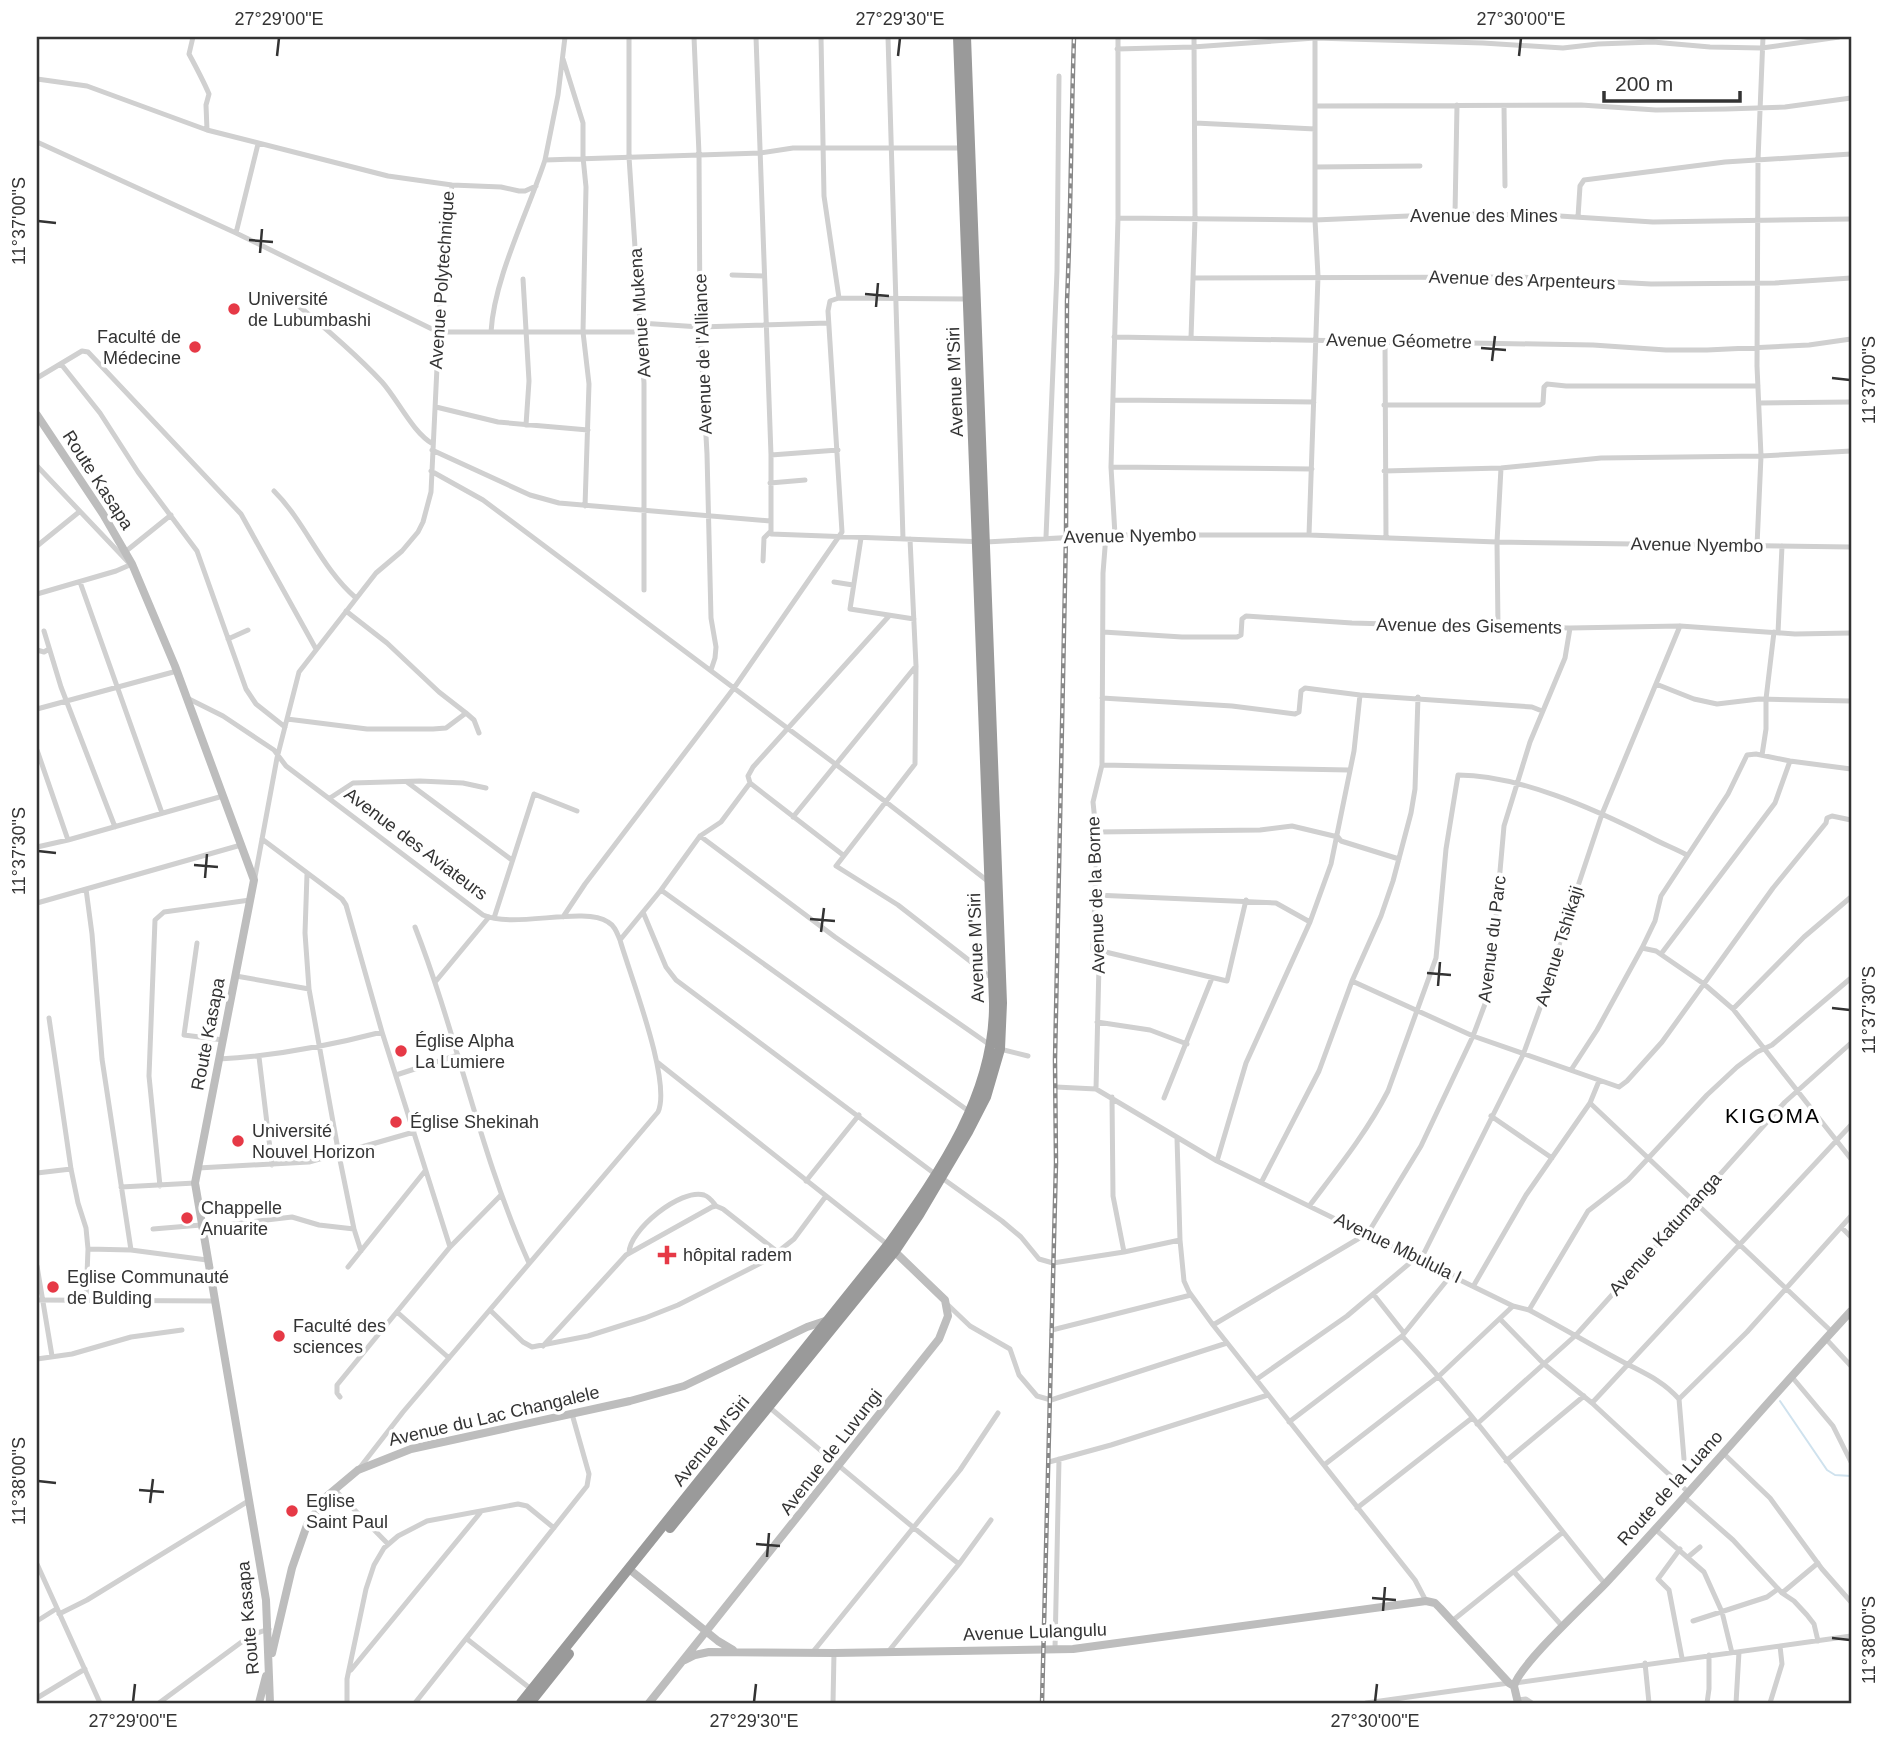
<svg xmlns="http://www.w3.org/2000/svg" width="1888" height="1740" font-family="Arial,sans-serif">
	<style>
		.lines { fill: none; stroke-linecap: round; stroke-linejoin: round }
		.stream { stroke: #cfe2ee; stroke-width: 2 }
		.street { stroke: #d0d0d0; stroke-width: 5 }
		.secondary { stroke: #bdbdbd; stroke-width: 8 }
		.highway { stroke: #9a9a9a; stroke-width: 10 }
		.rail-casing { stroke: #888; stroke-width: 4.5 }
		.rail { stroke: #fff; stroke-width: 2; stroke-dasharray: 5; stroke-linecap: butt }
		.ticks { fill: none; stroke: #333; stroke-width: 2.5 }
		.poi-dot { fill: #e63946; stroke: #fff; stroke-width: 2.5 }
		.labels { text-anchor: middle; stroke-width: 7; stroke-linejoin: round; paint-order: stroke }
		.street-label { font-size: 18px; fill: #333; stroke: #fff }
		.poi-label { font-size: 18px; fill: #333; stroke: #fff; text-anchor: start }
		.quarter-label { font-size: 21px; letter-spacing: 2px; fill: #000; stroke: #fff }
		.neatline { fill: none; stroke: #333; stroke-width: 2.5 }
		.ticks-label { font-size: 18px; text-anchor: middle; fill: #333 }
	</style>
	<rect width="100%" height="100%" fill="#fff"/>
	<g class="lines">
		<!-- stream -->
		<path class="stream" d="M1780,1401L1827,1470L1835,1475L1851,1476"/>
		<!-- street -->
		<path class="street" d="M193,37L189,54C196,67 203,80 209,94L206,105L207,130
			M629,37V157L644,383V590
			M694,37L699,154L700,327L707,454L711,618L716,647L715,658L711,670
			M756,37L771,455V534L986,542L1115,535H1309L1497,542L1851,547
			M821,37L824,196L839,298L967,299
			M888,37L903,539
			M1117,49L1193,47L1315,38L1483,43L1563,48L1598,44L1653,42L1710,47L1762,48L1839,37
			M563,59L583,123V157L586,187L583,332L589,384L585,506
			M37,79L87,86L207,130L388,176L452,185L501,187L519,191H525L536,186
			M1315,106L1581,105L1656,110L1726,109L1785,107L1851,98
			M1504,106L1505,186
			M1195,123L1315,129
			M37,142L236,233L438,332H641
			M545,160L558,95L565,37
			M1315,167L1420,166
			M1455,214L1457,105
			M1578,217L1580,186L1584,180L1725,162L1851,154
			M1118,218L1315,220L1455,214L1544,215L1653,222L1851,219
			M236,233L258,144
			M732,275L764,276
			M1193,278L1520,277L1651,284L1775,283L1851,278
			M523,279L529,381L526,425
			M289,298C322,325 353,351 382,382C398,400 413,433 433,444
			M640,323L700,327L828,323
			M491,332C494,278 528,212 545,160L761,153L793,148H962
			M1114,337L1593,345L1666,350H1707L1809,345L1851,339
			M1191,338L1195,219L1194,37
			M1385,341L1386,538
			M61,364L100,413L138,472L197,551L246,689L256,704L285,727
			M37,378L82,351L88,352L241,514L316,649
			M1113,400L1314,402
			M1759,403L1851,402
			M1384,405H1540L1543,403L1544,387L1547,384L1566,386H1758
			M436,407L498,422L588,430
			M432,450L530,495L559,503L770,521
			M771,455L838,450
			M37,466L129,563
			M1111,467L1312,469
			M431,471L483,500L886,802L989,882
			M1384,471L1501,468L1601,458L1761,456L1851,451
			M770,483L805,480
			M274,491C306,523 321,568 356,598
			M1115,535L1111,467L1118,218V37
			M1309,535L1318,276L1315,220V38
			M1046,537L1057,271L1059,76
			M861,538L850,609L914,619
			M910,539L916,666L915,764L836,866L898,905L993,979
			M37,546L79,512
			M1757,546L1761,456L1757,366L1758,160L1763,37
			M125,552L171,515
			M763,561L764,538L770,532
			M80,582L162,813
			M834,582L853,585
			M37,594L116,571L132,564
			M346,611L387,643L439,692L466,713L474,720L479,733
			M1498,627L1497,542L1501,468
			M44,631L61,687L115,827
			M1103,632L1182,637H1237L1241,635L1242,619L1246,616L1352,623L1498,627L1570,628L1680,626L1795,634L1851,633
			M1778,633L1782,546
			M228,639L248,630
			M37,650L44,652L49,649
			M1656,684L1694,699L1717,704L1759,699L1851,701
			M187,698L223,716L274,750L286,766L483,915C513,929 584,906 608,922C615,926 617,933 620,940C630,975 672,1082 658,1112L403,1412L358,1470
			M1102,698L1232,706L1295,714L1299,712L1301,691L1305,688L1360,695L1532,707L1542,711
			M37,709L177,671
			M287,719L367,729H433L446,728L466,713
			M37,750L68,840
			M1762,755L1766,729V699L1774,632
			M1102,765L1349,770
			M407,782L512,860
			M750,783L843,855
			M330,798L353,783L420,781L463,783L486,788
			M793,817L916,666
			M1097,832L1260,830L1292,826L1338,837L1341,841L1399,859
			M700,836L835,937L990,1045
			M262,839L342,899L346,905L382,1032L450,1247
			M37,847L68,840L223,796
			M307,874L305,933L309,989L339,1155L354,1229L361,1251
			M255,877L277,758L299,672L376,573L402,551L418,532L423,522L431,492L442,263L452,185
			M86,889L92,934L102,1059L131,1250
			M661,890L970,1112
			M1095,895L1276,903L1310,922
			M37,903L241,845
			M643,912L666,967L676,980L935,1174
			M563,917L585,884L734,688L842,532L828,311L830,301L839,298
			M494,918L534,794L577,811
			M415,927C458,1037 480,1155 529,1263
			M620,940L661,890L700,836L721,822L750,783L748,776L753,767L889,616
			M197,943L184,1035L223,1040
			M1642,948L1656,951L1704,984L1733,1009L1851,1159
			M1093,949L1227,981L1246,900
			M1661,954L1775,803L1790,761
			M236,976L309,989
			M436,981L489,917
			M1352,981L1473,1036L1619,1087L1627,1081L1662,1042L1773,888L1826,823L1827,818L1832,816L1851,820
			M1733,1009L1804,937L1851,897
			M49,1018L71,1169L78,1203L86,1228L88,1249L86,1300
			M1097,1022L1150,1030L1187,1044
			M1000,1049L1028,1056
			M259,1057L272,1165
			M219,1059C275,1056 328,1046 382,1032
			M657,1062L888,1245
			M1571,1070L1597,1030L1642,948L1655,921L1661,896L1728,794L1747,755L1756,754L1790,761L1851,769
			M396,1075L458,1055
			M1056,1087L1096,1089L1217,1161L1513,1306L1529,1310C1561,1327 1593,1346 1625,1363C1646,1374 1663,1381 1679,1399L1684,1459
			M1096,1089L1099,965L1093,949L1097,841L1093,802L1102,765L1103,573L1106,535
			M1112,1097L1113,1196L1124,1252
			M1164,1098L1212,978
			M1590,1103L1832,1332
			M1491,1116L1552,1158
			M1177,1138L1180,1240L1184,1281L1189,1292L1213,1325L1415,1580L1426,1601
			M1217,1161L1246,1063L1310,922L1331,864L1354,751L1360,695
			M198,1168L309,1162L414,1132
			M37,1173L71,1169
			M942,1178L1002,1221L1021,1237L1039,1259L1053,1263L1124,1252L1180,1240
			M806,1181L859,1115
			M1262,1181L1319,1071L1352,981L1381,916L1393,881L1411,813L1415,789L1418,697
			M160,1186L149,1076L155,920L164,912L250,900
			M121,1187L195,1183
			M1310,1205C1338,1168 1367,1132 1388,1091L1436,958L1446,849L1458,775C1519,775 1594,809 1648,836C1660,843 1674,848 1687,855
			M1841,1227L1851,1237
			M201,1228L292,1217L319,1225L354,1229
			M153,1229L201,1225
			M88,1249L131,1250L207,1260
			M629,1253C629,1230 681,1188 704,1195C710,1197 713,1202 716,1206
			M1421,1259L1523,1055L1544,997L1564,928L1602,814L1680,626
			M37,1266L52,1356
			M348,1267L425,1171
			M1474,1285L1526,1195L1590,1103L1599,1081
			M1374,1295L1404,1333
			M37,1300L214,1301
			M948,1305L970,1326L1010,1349L1019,1375L1037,1396L1051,1400L1227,1343
			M1529,1310L1588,1211L1628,1180L1707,1095L1737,1067L1757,1052L1772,1045L1851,978
			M491,1311L523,1342L532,1347L588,1336L645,1318L678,1305L769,1259L794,1239L826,1196
			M397,1312L449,1358
			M1501,1320L1544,1364L1592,1403L1688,1492
			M1213,1325L1368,1233L1421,1146L1473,1036L1485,1004L1494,939L1504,826L1530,742L1565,658L1570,628
			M1052,1330L1191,1295
			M1402,1336C1475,1414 1537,1502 1605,1584
			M1826,1339L1851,1366
			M543,1346L626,1255L712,1207L716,1206L723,1209L779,1253
			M37,1359L72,1354L131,1337L182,1330
			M1792,1377L1833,1426L1851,1462
			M1257,1379L1347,1316L1417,1257
			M340,1397L337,1393V1385L450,1247L501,1195
			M1679,1399L1747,1332L1851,1216
			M1592,1403L1851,1125
			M769,1407C832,1460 894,1513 959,1564
			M1289,1422L1402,1336L1452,1274
			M1477,1424L1576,1335L1785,1102L1851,1043
			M1723,1453L1770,1498L1822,1569L1851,1602
			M1506,1461L1584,1396
			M1049,1462L1111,1445L1268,1395
			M1324,1465L1439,1376L1513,1306
			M334,1489L388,1544
			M1684,1497L1733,1540L1782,1593L1794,1601L1807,1615L1814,1624L1818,1641
			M1357,1508L1472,1418
			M1655,1529L1704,1572L1722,1612L1732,1653
			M1680,1549L1658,1579L1669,1590L1682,1658
			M1688,1557L1700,1547
			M37,1564L100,1703
			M1515,1573L1563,1627
			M1782,1593L1818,1563
			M59,1614L87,1600L250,1500
			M37,1621L56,1609
			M1452,1621L1563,1532
			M1693,1621L1767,1597L1778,1589
			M467,1639L531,1689
			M1055,1649L1059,1459
			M888,1652L959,1564L991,1520
			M812,1653L960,1470L998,1413
			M1645,1663L1649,1703
			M351,1670L480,1513
			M1515,1683L1851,1636
			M37,1698L85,1669
			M1518,1700L1526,1699L1532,1703
			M159,1703L251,1635L269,1629
			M347,1703V1679L366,1589L374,1565L384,1548L398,1536L427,1521L518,1504L527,1506L554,1528
			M415,1703L587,1486L589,1474L572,1414
			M833,1703L834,1653
			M1366,1703L1509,1683
			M1707,1703L1709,1689V1655
			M1736,1703L1739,1652
			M1770,1703L1782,1664L1780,1646"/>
		<!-- secondary -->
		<path class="secondary" d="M37,415L103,514L132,564L175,666L254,880L195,1183L266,1600L270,1703
			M629,1569L718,1641L733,1650
			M272,1653L292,1568L307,1525L327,1496L358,1470L411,1449L630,1401L684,1386L807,1327L831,1319
			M685,1660L695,1655L709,1652L834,1653L1073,1649L1426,1601L1435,1603L1440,1608L1509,1683L1514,1686
			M1514,1686C1520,1664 1587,1603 1606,1583C1689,1494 1768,1401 1851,1311
			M1514,1686L1518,1703
			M259,1703L266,1676
			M649,1703L939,1339L948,1316L945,1300L892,1249"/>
		<!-- highway -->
		<path class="highway" d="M670,1528L895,1251L919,1215L968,1132L986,1097L1000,1049L1002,1003L966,37
			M521,1703L888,1245C939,1173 995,1095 994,1003L958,37
			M530,1703L569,1654"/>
		<!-- rail casing -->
		<g class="rail-casing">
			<path id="rail" d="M1042,1703L1056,1163L1055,1060L1066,536L1067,301C1071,213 1071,125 1074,37"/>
		</g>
		<!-- rail -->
		<use href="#rail" class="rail"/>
	</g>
	<!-- ticks -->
	<path class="ticks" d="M277,56L279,38M898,56L900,38M1519,56L1521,38M38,221L56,223M249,240L273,242M260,253L262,229M865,294L889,296M876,307L878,283M1481,348L1506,350M1492,361L1495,336M1832,378L1850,380M38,851L56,853M194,865L218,867M205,878L207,854M810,919L835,921M821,932L824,908M1427,973L1451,975M1438,986L1440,962M1832,1008L1850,1010M38,1481L56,1483M139,1490L164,1492M150,1503L153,1479M756,1544L780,1546M767,1557L769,1533M1372,1598L1396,1600M1383,1611L1385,1587M1832,1638L1850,1640M133,1702L135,1684M754,1702L756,1684M1375,1702L1377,1684"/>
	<!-- markers -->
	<g class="poi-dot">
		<circle cx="234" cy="309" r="7"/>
		<circle cx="195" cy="347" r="7"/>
		<circle cx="401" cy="1051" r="7"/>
		<circle cx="396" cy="1122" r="7"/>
		<circle cx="238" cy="1141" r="7"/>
		<circle cx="187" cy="1218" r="7"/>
		<path d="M663.5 1244.5h7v7h7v7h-7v7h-7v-7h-7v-7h7z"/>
		<circle cx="53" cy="1287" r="7"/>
		<circle cx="279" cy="1336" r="7"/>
		<circle cx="292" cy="1511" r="7"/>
	</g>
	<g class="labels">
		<!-- street labels -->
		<g class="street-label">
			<text x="1484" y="222">Avenue des Mines</text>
			<text transform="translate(442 280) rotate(-86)" y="6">Avenue Polytechnique</text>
			<text transform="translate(1522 280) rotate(2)" y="6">Avenue des Arpenteurs</text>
			<text transform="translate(640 313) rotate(-94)" y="6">Avenue Mukena</text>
			<text transform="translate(1399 341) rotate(1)" y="6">Avenue Géometre</text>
			<text transform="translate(703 354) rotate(-92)" y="6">Avenue de l'Alliance</text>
			<text transform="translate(955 382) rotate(-92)" y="6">Avenue M'Siri</text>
			<text transform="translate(98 480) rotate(57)" y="6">Route Kasapa</text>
			<text transform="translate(1130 536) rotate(-1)" y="6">Avenue Nyembo</text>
			<text transform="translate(1697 545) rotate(1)" y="6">Avenue Nyembo</text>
			<text transform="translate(1469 626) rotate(1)" y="6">Avenue des Gisements</text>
			<text transform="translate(416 844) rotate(37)" y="6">Avenue des Aviateurs</text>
			<text transform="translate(1096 895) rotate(-92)" y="6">Avenue de la Borne</text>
			<text transform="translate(1492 939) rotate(-83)" y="6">Avenue du Parc</text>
			<text transform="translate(1559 946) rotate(-73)" y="6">Avenue Tshikaji</text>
			<text transform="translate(976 948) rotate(-92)" y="6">Avenue M'Siri</text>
			<text transform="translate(208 1034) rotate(-79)" y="6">Route Kasapa</text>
			<text transform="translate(1665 1234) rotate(-48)" y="6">Avenue Katumanga</text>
			<text transform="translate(1398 1248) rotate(26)" y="6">Avenue Mbulula I</text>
			<text transform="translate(494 1416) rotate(-13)" y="6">Avenue du Lac Changalele</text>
			<text transform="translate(711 1441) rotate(-51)" y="6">Avenue M'Siri</text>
			<text transform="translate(831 1452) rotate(-52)" y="6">Avenue de Luvungi</text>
			<text transform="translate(1670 1488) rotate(-48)" y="6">Route de la Luano</text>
			<text transform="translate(248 1618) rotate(-95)" y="6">Route Kasapa</text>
			<text transform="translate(1035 1632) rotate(-2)" y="6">Avenue Lulangulu</text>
		</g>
		<!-- poi labels -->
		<g class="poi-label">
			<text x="248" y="305">Université<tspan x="248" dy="21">de Lubumbashi</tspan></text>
			<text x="181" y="343" text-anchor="end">Faculté de<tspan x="181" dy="21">Médecine</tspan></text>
			<text x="415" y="1047">Église Alpha<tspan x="415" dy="21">La Lumiere</tspan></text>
			<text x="410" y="1128">Église Shekinah</text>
			<text x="252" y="1137">Université<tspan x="252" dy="21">Nouvel Horizon</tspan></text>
			<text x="201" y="1214">Chappelle<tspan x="201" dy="21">Anuarite</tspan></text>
			<text x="683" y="1261">hôpital radem</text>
			<text x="67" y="1283">Eglise Communauté<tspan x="67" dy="21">de Bulding</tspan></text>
			<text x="293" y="1332">Faculté des<tspan x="293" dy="21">sciences</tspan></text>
			<text x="306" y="1507">Eglise<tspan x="306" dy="21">Saint Paul</tspan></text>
		</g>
		<!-- quarter labels -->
		<g class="quarter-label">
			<text x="1773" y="1123">KIGOMA</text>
		</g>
	</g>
	<!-- border -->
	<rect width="1888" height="1740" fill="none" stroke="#ffffff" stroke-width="77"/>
	<!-- scale -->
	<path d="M1604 91v10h136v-10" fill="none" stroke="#333333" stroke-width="3.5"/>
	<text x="1615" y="91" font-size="21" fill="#333333" stroke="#ffffff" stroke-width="5" paint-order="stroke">200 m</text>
	<rect x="38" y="38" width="1812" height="1664" class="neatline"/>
	<g class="ticks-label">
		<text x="279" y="25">27°29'00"E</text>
		<text x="900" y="25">27°29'30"E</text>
		<text x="1521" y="25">27°30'00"E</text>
		<text transform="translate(19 221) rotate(-90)" y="6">11°37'00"S</text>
		<text transform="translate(1869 380) rotate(-90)" y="6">11°37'00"S</text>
		<text transform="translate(19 851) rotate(-90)" y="6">11°37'30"S</text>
		<text transform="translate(1869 1010) rotate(-90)" y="6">11°37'30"S</text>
		<text transform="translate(19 1481) rotate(-90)" y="6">11°38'00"S</text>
		<text transform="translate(1869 1640) rotate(-90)" y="6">11°38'00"S</text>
		<text x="133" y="1727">27°29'00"E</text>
		<text x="754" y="1727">27°29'30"E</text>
		<text x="1375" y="1727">27°30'00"E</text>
	</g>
</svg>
